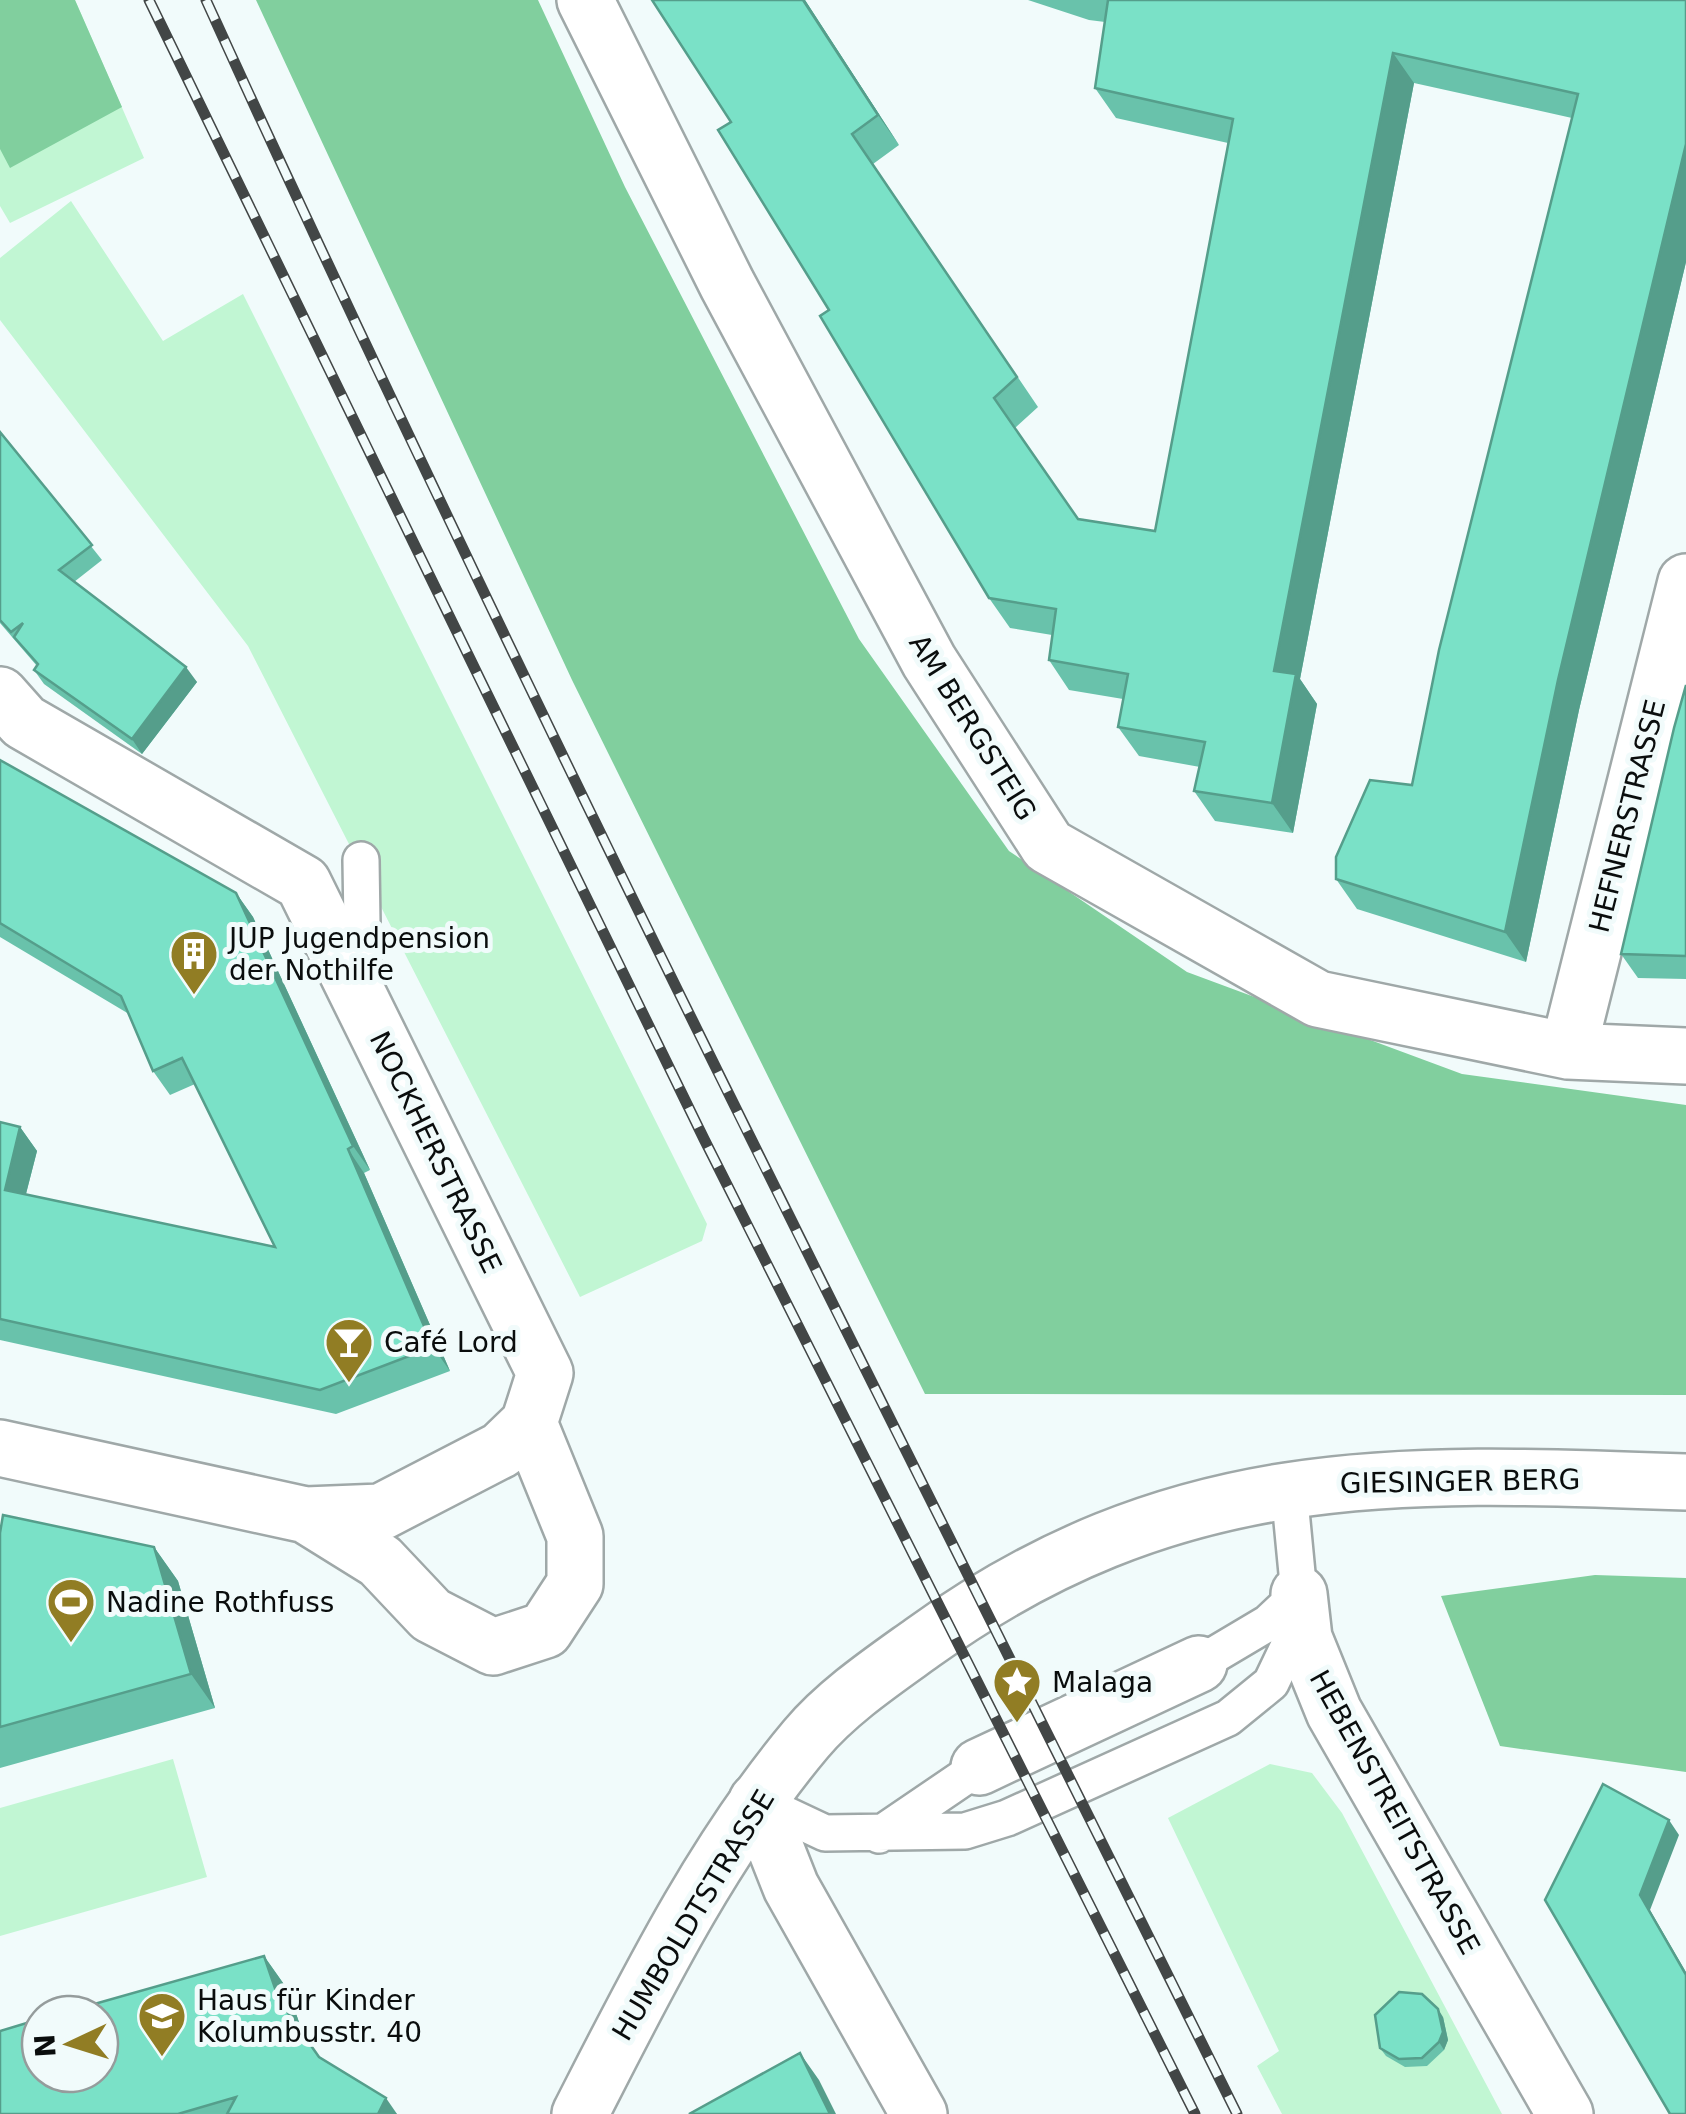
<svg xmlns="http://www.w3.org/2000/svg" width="1686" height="2114" font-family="'DejaVu Sans',sans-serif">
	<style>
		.green { fill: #c1f6d3 }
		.forest { fill: #81cf9e }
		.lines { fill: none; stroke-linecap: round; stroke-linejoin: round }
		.lane-casing { stroke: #9fa8a8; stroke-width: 40 }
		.street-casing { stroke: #9fa8a8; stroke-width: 60 }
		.secondary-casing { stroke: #9fa8a8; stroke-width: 60 }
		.lane { stroke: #fff; stroke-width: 35 }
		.street { stroke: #fff; stroke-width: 55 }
		.secondary { stroke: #fff; stroke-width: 55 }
		.rail-casing { stroke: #424646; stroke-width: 11 }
		.rail { stroke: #f1fbfb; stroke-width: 8; stroke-dasharray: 22; stroke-linecap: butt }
		.wall { fill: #69c2ab }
		.shaded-wall { fill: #559e8b }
		.building { fill: #7ae1c7; stroke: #559e8b; stroke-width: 2.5 }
		.labels { text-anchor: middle; stroke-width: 10; stroke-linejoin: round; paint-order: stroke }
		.street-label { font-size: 28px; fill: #0a0d0d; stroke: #f1fbfb }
		.poi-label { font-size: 28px; fill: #0a0d0d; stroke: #f1fbfb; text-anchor: start }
	</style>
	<rect width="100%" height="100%" fill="#f1fbfb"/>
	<!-- green -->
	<path class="green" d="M0,0H75L144,158L10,223L0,206Z
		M71,201L163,341L243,294L707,1224L702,1241L580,1297L248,646L0,320V258Z
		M173,1759L207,1877L0,1936V1808Z
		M1270,1764L1312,1773L1342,1813L1502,2114H1282L1257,2066L1279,2051L1168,1818Z"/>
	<!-- forest -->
	<path class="forest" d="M0,0H75L122,107L10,168L0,149Z
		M256,0H538L625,187L859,639L1009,851L1187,972L1462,1074L1686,1105V1395L925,1394L572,680Z
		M1595,1575L1686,1578V1772L1500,1746L1441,1596Z"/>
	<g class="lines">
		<!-- lane casing -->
		<g class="lane-casing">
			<path id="lane" d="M361,860L363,989
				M1199,1664L1268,1623L1299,1594
				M757,1801L825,1833L965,1831L1007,1818L1228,1718L1271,1683L1293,1637L1299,1594L1289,1490
				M879,1835L979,1767"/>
		</g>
		<!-- street casing -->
		<g class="street-casing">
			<path id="street" d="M585,0L727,284L929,661L1048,846L1318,999L1568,1051L1686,1056
				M0,695L24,722L303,883L545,1373L529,1423L501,1450L381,1512L306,1515L0,1448
				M1568,1051L1686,582
				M306,1515L380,1561L431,1615L493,1647L545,1630L575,1584V1536L529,1423
				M1299,1594L1304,1638L1334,1712L1565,2114
				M979,1767L1199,1664
				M757,1801L791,1887L919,2114"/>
		</g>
		<!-- secondary casing -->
		<g class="secondary-casing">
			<path id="secondary" d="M580,2114C646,1985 712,1851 806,1739C837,1702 883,1671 922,1643C1172,1463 1392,1471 1686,1482"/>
		</g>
		<!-- lane -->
		<use href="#lane" class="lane"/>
		<!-- street -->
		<use href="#street" class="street"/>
		<!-- secondary -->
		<use href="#secondary" class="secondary"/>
		<!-- rail casing -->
		<g class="rail-casing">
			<path id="rail" d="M149,0L704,1139L1195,2114
				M206,0C531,713 888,1412 1237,2114"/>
		</g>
		<!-- rail -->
		<use href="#rail" class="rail"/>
	</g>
	<!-- wall -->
	<path class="wall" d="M652,0H805L899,145L873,164L1038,407L1015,428L1078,519L1155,531L1228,143L1116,118L1095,88L1105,22L1089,20L1028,0H1686V262L1579,710L1526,962L1357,909L1336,879L1412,785L1572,118L1414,83L1300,679L1317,704L1293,833L1215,821L1194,791L1200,767L1139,756L1118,727L1123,699L1069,690L1049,660L1052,635L1010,628L989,598L829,310L731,122Z
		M0,432L102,560L74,582L197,682L142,754L44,684L34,670L37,666L0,623Z
		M1686,685V979L1638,978L1621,954Z
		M0,760L236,893L253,917L370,1170L364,1173L450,1371L336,1414L0,1340V1122L20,1127L37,1151L26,1194L275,1247L195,1084L170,1095L153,1071L129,1014L0,937Z
		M0,1533L154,1547L178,1581L215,1708L0,1768Z
		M264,1956L288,1990L303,2034L319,2057L397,2114H0Z
		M1443,2017L1448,2040L1444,2050L1427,2066L1405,2067L1386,2056L1380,2048Z"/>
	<!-- shaded-wall -->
	<path class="shaded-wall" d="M803,0H805L899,145L878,115Z
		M1393,53L1414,83L1300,679L1317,704L1293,833L1272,803L1274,671Z
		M1686,144V262L1579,710L1526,962L1505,932L1558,680Z
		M186,667L197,682L142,754L132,739Z
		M236,893L253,917L370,1170L353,1146Z
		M20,1127L37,1151L21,1213L5,1190Z
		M348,1149L364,1173L450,1371L433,1347Z
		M154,1547L178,1581L215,1708L191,1674Z
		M1669,1820L1679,1835L1650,1910L1686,1972V1975L1640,1895Z
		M264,1956L288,1990L303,2034L279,2000Z
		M1438,2009L1443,2017L1448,2040L1444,2050L1439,2042Z
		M800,2053L819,2080L836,2114H830Z
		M386,2098L397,2114H378Z"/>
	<!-- building -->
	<path class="building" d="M652,0H803L878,115L852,134L1017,377L994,398L1078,519L1155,531L1233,119L1095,88L1108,0H1686V144L1558,680L1505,932L1336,879V857L1370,780L1412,785L1439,650L1578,94L1393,53L1274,671L1296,674L1272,803L1194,791L1205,742L1118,727L1128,674L1049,660L1056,609L989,598L820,316L829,310L718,130L731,122Z
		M0,432L92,545L59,570L186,667L132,739L34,670L38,664L14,637L23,623L11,632L0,620Z
		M1686,685V956L1621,954L1674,728Z
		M0,760L236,893L353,1146L348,1149L433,1347L320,1390L0,1319V1122L20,1127L5,1190L275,1247L182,1058L153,1071L121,996L0,923Z
		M3,1515L154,1547L191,1674L0,1727V1533Z
		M1603,1784L1669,1820L1640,1895L1686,1975V2114H1670L1545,1900Z
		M264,1956L279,2000L319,2057L386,2098L378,2114H227L236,2097L178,2114H0V2031L40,2019V2074H100V2014H59Z
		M1399,1992L1422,1994L1438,2009L1443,2032L1439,2042L1422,2058L1399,2059L1380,2048L1375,2015Z
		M800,2053L830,2114H689Z"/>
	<!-- icons -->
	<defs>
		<g id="building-pin" transform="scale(2.5)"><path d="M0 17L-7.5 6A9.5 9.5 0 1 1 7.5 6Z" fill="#917d24" stroke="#f1fbfb"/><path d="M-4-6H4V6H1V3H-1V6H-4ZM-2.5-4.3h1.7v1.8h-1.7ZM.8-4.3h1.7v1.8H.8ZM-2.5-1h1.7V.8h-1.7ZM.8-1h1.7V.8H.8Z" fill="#fff"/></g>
		<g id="bar-pin" transform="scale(2.5)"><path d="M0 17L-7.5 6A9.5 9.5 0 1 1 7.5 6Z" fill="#917d24" stroke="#f1fbfb"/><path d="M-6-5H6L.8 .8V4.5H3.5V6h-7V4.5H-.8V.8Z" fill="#fff"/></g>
		<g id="stadium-pin" transform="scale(2.5)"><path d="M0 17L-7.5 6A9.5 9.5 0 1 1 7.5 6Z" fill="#917d24" stroke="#f1fbfb"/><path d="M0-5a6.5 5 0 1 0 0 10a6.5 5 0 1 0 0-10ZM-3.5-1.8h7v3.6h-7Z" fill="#fff"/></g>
		<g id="sight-pin" transform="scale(2.5)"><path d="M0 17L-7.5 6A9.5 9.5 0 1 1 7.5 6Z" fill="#917d24" stroke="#f1fbfb"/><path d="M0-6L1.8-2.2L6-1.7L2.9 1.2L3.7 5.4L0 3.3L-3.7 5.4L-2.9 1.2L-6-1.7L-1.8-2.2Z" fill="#fff"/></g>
		<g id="school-pin" transform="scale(2.5)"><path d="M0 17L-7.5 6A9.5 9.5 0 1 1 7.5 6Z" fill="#917d24" stroke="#f1fbfb"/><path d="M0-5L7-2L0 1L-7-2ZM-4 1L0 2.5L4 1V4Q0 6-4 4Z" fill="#fff"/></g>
	</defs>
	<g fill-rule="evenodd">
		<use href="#building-pin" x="194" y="954"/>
		<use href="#bar-pin" x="349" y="1342"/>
		<use href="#stadium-pin" x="71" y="1602"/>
		<use href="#sight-pin" x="1017" y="1682"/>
		<use href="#school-pin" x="162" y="2016"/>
	</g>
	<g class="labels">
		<!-- street labels -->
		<g class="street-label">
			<text transform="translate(973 727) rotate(58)" y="10">AM BERGSTEIG</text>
			<text transform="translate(1627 816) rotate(-76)" y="10">HEFNERSTRASSE</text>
			<text transform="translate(436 1152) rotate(64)" y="10">NOCKHERSTRASSE</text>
			<text transform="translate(1460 1481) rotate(-1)" y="10">GIESINGER BERG</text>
			<text transform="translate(1395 1812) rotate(61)" y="10">HEBENSTREITSTRASSE</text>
			<text transform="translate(693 1915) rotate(-59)" y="10">HUMBOLDTSTRASSE</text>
		</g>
		<!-- poi labels -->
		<g class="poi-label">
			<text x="229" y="948">JUP Jugendpension<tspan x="229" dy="32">der Nothilfe</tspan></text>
			<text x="384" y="1352">Café Lord</text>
			<text x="106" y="1612">Nadine Rothfuss</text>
			<text x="1052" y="1692">Malaga</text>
			<text x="197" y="2010">Haus für Kinder<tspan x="197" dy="32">Kolumbusstr. 40</tspan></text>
		</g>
	</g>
	<!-- north arrow -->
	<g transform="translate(70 2044) rotate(266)"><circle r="48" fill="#f1fbfb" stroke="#959c9c" stroke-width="2.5"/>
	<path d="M0-8L18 38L0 25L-18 38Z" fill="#917d24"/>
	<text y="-15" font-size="28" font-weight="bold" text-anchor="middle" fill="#0a0d0d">N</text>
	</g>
</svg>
